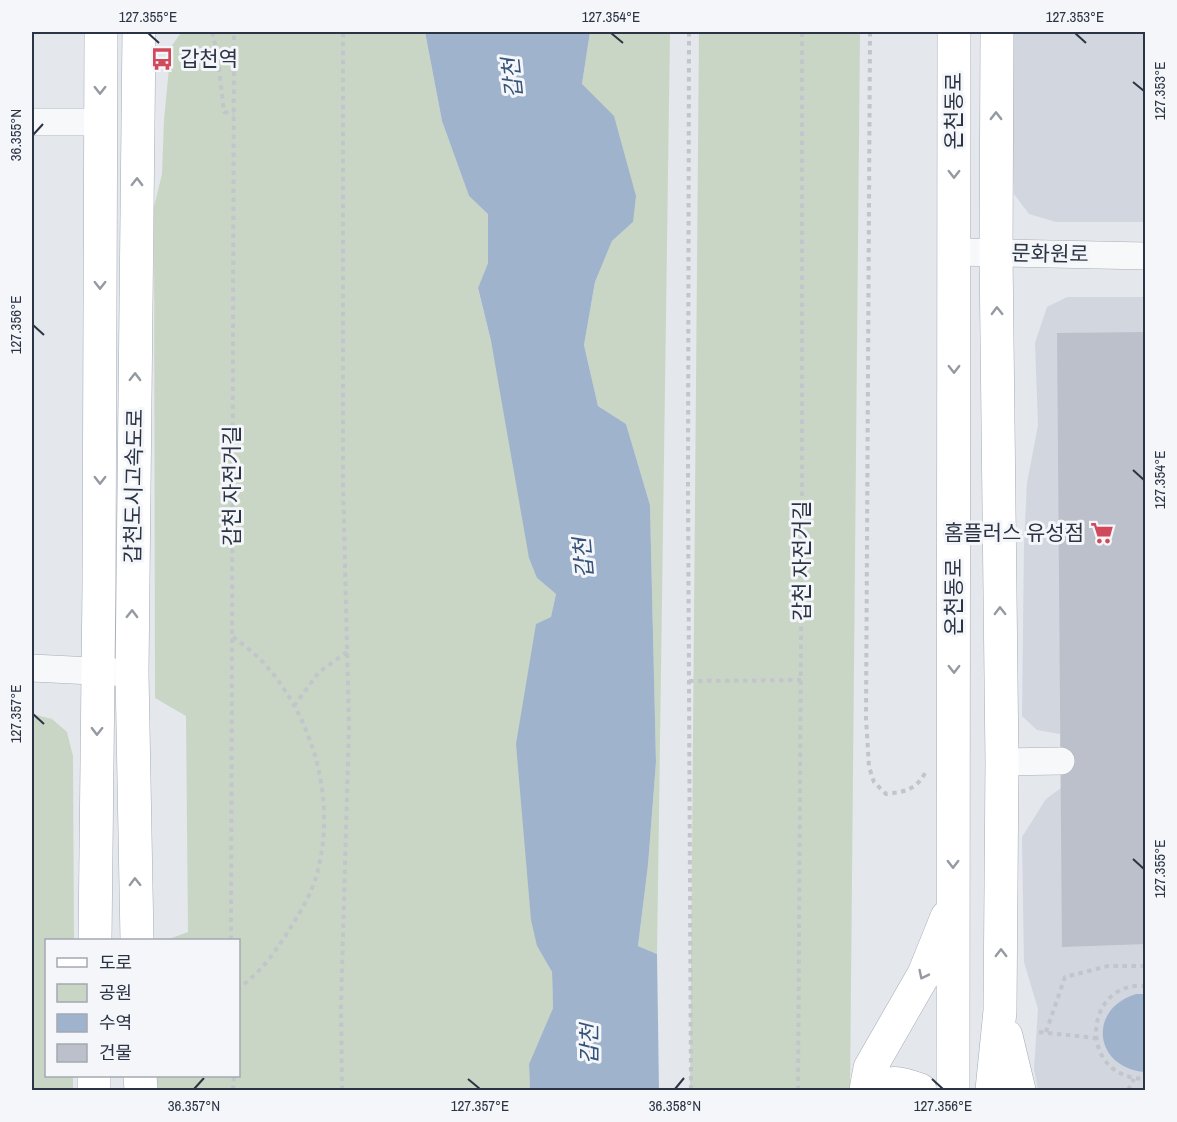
<svg xmlns="http://www.w3.org/2000/svg" width="1177" height="1122" font-family="'Archivo Narrow','Noto Sans KR',sans-serif">
	<style>
		.built { fill: #d2d6de }
		.green { fill: #c9d6c5 }
		.water { fill: #9fb4cc }
		.building { fill: #bbc0ca }
		.lines { fill: none; stroke-linecap: round; stroke-linejoin: round }
		.minor-casing { stroke: #a9aeb7; stroke-width: 28 }
		.major-casing { stroke: #a3abb8; stroke-width: 34 }
		.path { stroke: #c2c5cb; stroke-width: 4; stroke-dasharray: 4.5 4.5; stroke-linecap: butt }
		.minor { stroke: #f7f8fa; stroke-width: 27 }
		.major { stroke: #fff; stroke-width: 33 }
		.oneway { stroke: #959aa2 }
		.ticks { fill: none; stroke: #2b3445; stroke-width: 2 }
		.labels { text-anchor: middle; stroke-width: 6; stroke-linejoin: round; paint-order: stroke }
		.poi-label { font-size: 21px; fill: #2b3445; stroke: #f4f6f9; text-anchor: start }
		.street-label { font-size: 21px; fill: #2b3445; stroke: #f4f6f9 }
		.water-label { font-size: 22px; font-style: italic; fill: #34527a; stroke: #f4f6f9 }
		.neatline { fill: none; stroke: #2b3445; stroke-width: 2 }
		.ticks-label { font-size: 15px; text-anchor: middle; fill: #2b3445 }
	</style>
	<rect width="100%" height="100%" fill="#e4e7ec"/>
	<!-- built -->
	<path class="built" d="M1011,32H1145V222H1056L1029,214L1014,194Z
		M1067,297H1145V1090H1038L1034,1069L1038,1009L1024,962L1022,837L1046,799L1061,788L1060,734L1037,730L1022,716L1024,544L1027,483L1038,425L1035,343L1047,307Z"/>
	<!-- green -->
	<path class="green" d="M180,32H425L442,121L469,196L489,214L488,263L478,289L491,341L537,578L556,594L551,618L537,946L552,972L553,1008L529,1064L530,1090H156V1076H238V940H166L188,932L186,716L155,698L154,207L162,174L164,120L171,47L180,34Z
		M590,32H670L657,954L638,946L648,865L656,762L650,505L626,424L598,406L584,345L595,282L612,241L633,222L582,84Z
		M699,32H860L850,1090H690Z
		M32,714L52,719L67,732L73,756L74,940H46V1076H73V1090H32Z"/>
	<!-- water -->
	<path class="water" d="M425,32H590L582,84L614,116L636,196L633,222L612,241L595,282L584,345L598,406L626,424L650,505L656,762L648,865L638,946L657,954L659,1090H530L529,1064L553,1008L552,972L537,946L531,920L516,744L536,624L551,617L556,594L537,578L529,558L491,341L478,288L488,263V214L469,196L442,121Z
		M1136,994H1145V1072C1094,1068 1087,1009 1136,994Z"/>
	<!-- building -->
	<path class="building" d="M1146,332V944L1062,947L1057,333Z"/>
	<g class="lines">
		<!-- minor casing -->
		<g class="minor-casing">
			<path id="minor" d="M32,122H100
				M954,252L1146,256
				M32,668L132,673
				M1002,762L1061,761"/>
		</g>
		<!-- major casing -->
		<g class="major-casing">
			<path id="major" d="M95,940L99,586L101,32
				M137,940L132,673L139,32
				M1006,1036L1019,1090
				M140,1076L141,1090
				M94,1090V1076
				M866,1090L870,1068L924,974L947,917
				M875,1090C890,1079 904,1084 920,1090
				M953,1090L954,32
				M992,1090L1000,1011L1002,762L996,253L997,32"/>
		</g>
		<!-- path -->
		<path class="path" d="M212,32L217,52L224,112L234,114
			M689,32L688,484L691,1090
			M870,32L866,718L869,767L874,782L886,794C904,792 916,790 925,773
			M233,637C242,644 253,652 261,660C314,716 338,803 316,877C311,895 299,914 289,930C275,952 260,974 238,988
			M689,681L801,680
			M294,706L319,672L347,652
			M231,940L234,32
			M1146,986C1083,980 1076,1079 1146,1079
			M1039,1032L1095,1038
			M1046,1032L1065,977L1108,966H1146
			M233,1090L234,1076
			M342,1090L341,1005L349,725L343,486V32
			M798,1090L802,483V32
			M1128,1090L1134,1079"/>
		<!-- minor -->
		<use href="#minor" class="minor"/>
		<!-- major -->
		<use href="#major" class="major"/>
	</g>
	<!-- one-way arrows -->
	<defs><path id="oneway-chevron" d="M-2-3.5L2.5 0L-2 3.5" fill="none" stroke-width="1.6" stroke-linecap="round" stroke-linejoin="round" transform="scale(1.5)"/></defs>
	<g class="oneway">
		<use href="#oneway-chevron" transform="translate(100 90) rotate(90)"/>
		<use href="#oneway-chevron" transform="translate(996 116) rotate(-90)"/>
		<use href="#oneway-chevron" transform="translate(954 174) rotate(90)"/>
		<use href="#oneway-chevron" transform="translate(137 182) rotate(-89)"/>
		<use href="#oneway-chevron" transform="translate(100 285) rotate(90)"/>
		<use href="#oneway-chevron" transform="translate(997 311) rotate(-91)"/>
		<use href="#oneway-chevron" transform="translate(954 369) rotate(90)"/>
		<use href="#oneway-chevron" transform="translate(135 377) rotate(-89)"/>
		<use href="#oneway-chevron" transform="translate(100 480) rotate(90)"/>
		<use href="#oneway-chevron" transform="translate(1000 611) rotate(-91)"/>
		<use href="#oneway-chevron" transform="translate(132 614) rotate(-89)"/>
		<use href="#oneway-chevron" transform="translate(954 669) rotate(90)"/>
		<use href="#oneway-chevron" transform="translate(97 731) rotate(91)"/>
		<use href="#oneway-chevron" transform="translate(953 864) rotate(90)"/>
		<use href="#oneway-chevron" transform="translate(135 882) rotate(-91)"/>
		<use href="#oneway-chevron" transform="translate(1001 953) rotate(-90)"/>
		<use href="#oneway-chevron" transform="translate(923 975) rotate(116)"/>
	</g>
	<!-- ticks -->
	<path class="ticks" d="M148,33L159,43M611,33L623,43M1075,33L1086,43M1133,82L1144,91M33,135L43,124M33,325L44,335M1133,470L1144,480M33,714L44,724M1133,859L1144,869M468,1079L480,1089M932,1079L943,1089M194,1089L204,1078M675,1089L684,1078"/>
	<!-- icons -->
	<defs>
		<g id="bus-bare" transform="scale(1.8)"><path d="M-5-6H5V4H4V6H2V4H-2V6H-4V4H-5ZM-3.5-4V0h7V-4ZM-3.5 1.2v1.5H-2V1.2ZM2 1.2v1.5H3.5V1.2Z" fill="#d1495b" stroke="#f4f6f9" stroke-width="2.5" paint-order="stroke"/></g>
		<g id="supermarket-bare" transform="scale(1.8)"><path d="M-6-5.5h2.5l.6 2H6L4.5 2H-2.5L-4.4-4H-6ZM-1.5 3.2a1.3 1.3 0 1 0 .1 0ZM3 3.2a1.3 1.3 0 1 0 .1 0Z" fill="#d1495b" stroke="#f4f6f9" stroke-width="2.5" paint-order="stroke"/></g>
	</defs>
	<g fill-rule="evenodd">
		<use href="#bus-bare" x="162" y="59"/>
		<use href="#supermarket-bare" x="1102" y="533"/>
	</g>
	<g class="labels">
		<!-- poi labels -->
		<g class="poi-label">
			<text x="180" y="66">갑천역</text>
			<text x="1084" y="540" text-anchor="end">홈플러스 유성점</text>
		</g>
		<!-- street labels -->
		<g class="street-label">
			<text transform="translate(954 111) rotate(-90)" y="7">온천동로</text>
			<text transform="translate(1050 254) rotate(1)" y="7">문화원로</text>
			<text transform="translate(134 486) rotate(-89)" y="7">갑천도시고속도로</text>
			<text transform="translate(232 486) rotate(-90)" y="7">갑천 자전거길</text>
			<text transform="translate(802 561) rotate(-90)" y="7">갑천 자전거길</text>
			<text transform="translate(954 597) rotate(-90)" y="7">온천동로</text>
		</g>
		<!-- water labels -->
		<g class="water-label">
			<text transform="translate(512 78) rotate(-96)" y="8">갑천</text>
			<text transform="translate(583 558) rotate(-95)" y="8">갑천</text>
			<text transform="translate(589 1044) rotate(-90)" y="8">갑천</text>
		</g>
	</g>
	<!-- border -->
	<rect width="1177" height="1122" fill="none" stroke="#f4f6f9" stroke-width="66"/>
	<!-- legend -->
	<rect x="45" y="939" width="195" height="138" fill="#f4f6f9" stroke="#a4a8b1" stroke-width="1.5"/>
	<rect x="57" y="958" width="30" height="9" fill="#ffffff" stroke="#a4a8b1" stroke-width="1.5"/>
	<text x="99" y="969" font-size="18" fill="#2b3445">도로</text>
	<rect x="57" y="984" width="30" height="18" fill="#c9d6c5" stroke="#a4a8b1" stroke-width="1.5"/>
	<text x="99" y="999" font-size="18" fill="#2b3445">공원</text>
	<rect x="57" y="1014" width="30" height="18" fill="#9fb4cc" stroke="#a4a8b1" stroke-width="1.5"/>
	<text x="99" y="1029" font-size="18" fill="#2b3445">수역</text>
	<rect x="57" y="1044" width="30" height="18" fill="#bbc0ca" stroke="#a4a8b1" stroke-width="1.5"/>
	<text x="99" y="1059" font-size="18" fill="#2b3445">건물</text>
	<rect x="33" y="33" width="1111" height="1056" class="neatline"/>
	<g class="ticks-label">
		<text x="148" y="22">127.355°E</text>
		<text x="611" y="22">127.354°E</text>
		<text x="1075" y="22">127.353°E</text>
		<text transform="translate(1160 91) rotate(-90)" y="5">127.353°E</text>
		<text transform="translate(16 135) rotate(-90)" y="5">36.355°N</text>
		<text transform="translate(16 325) rotate(-90)" y="5">127.356°E</text>
		<text transform="translate(1160 480) rotate(-90)" y="5">127.354°E</text>
		<text transform="translate(16 714) rotate(-90)" y="5">127.357°E</text>
		<text transform="translate(1160 869) rotate(-90)" y="5">127.355°E</text>
		<text x="194" y="1111">36.357°N</text>
		<text x="480" y="1111">127.357°E</text>
		<text x="675" y="1111">36.358°N</text>
		<text x="943" y="1111">127.356°E</text>
	</g>
</svg>
